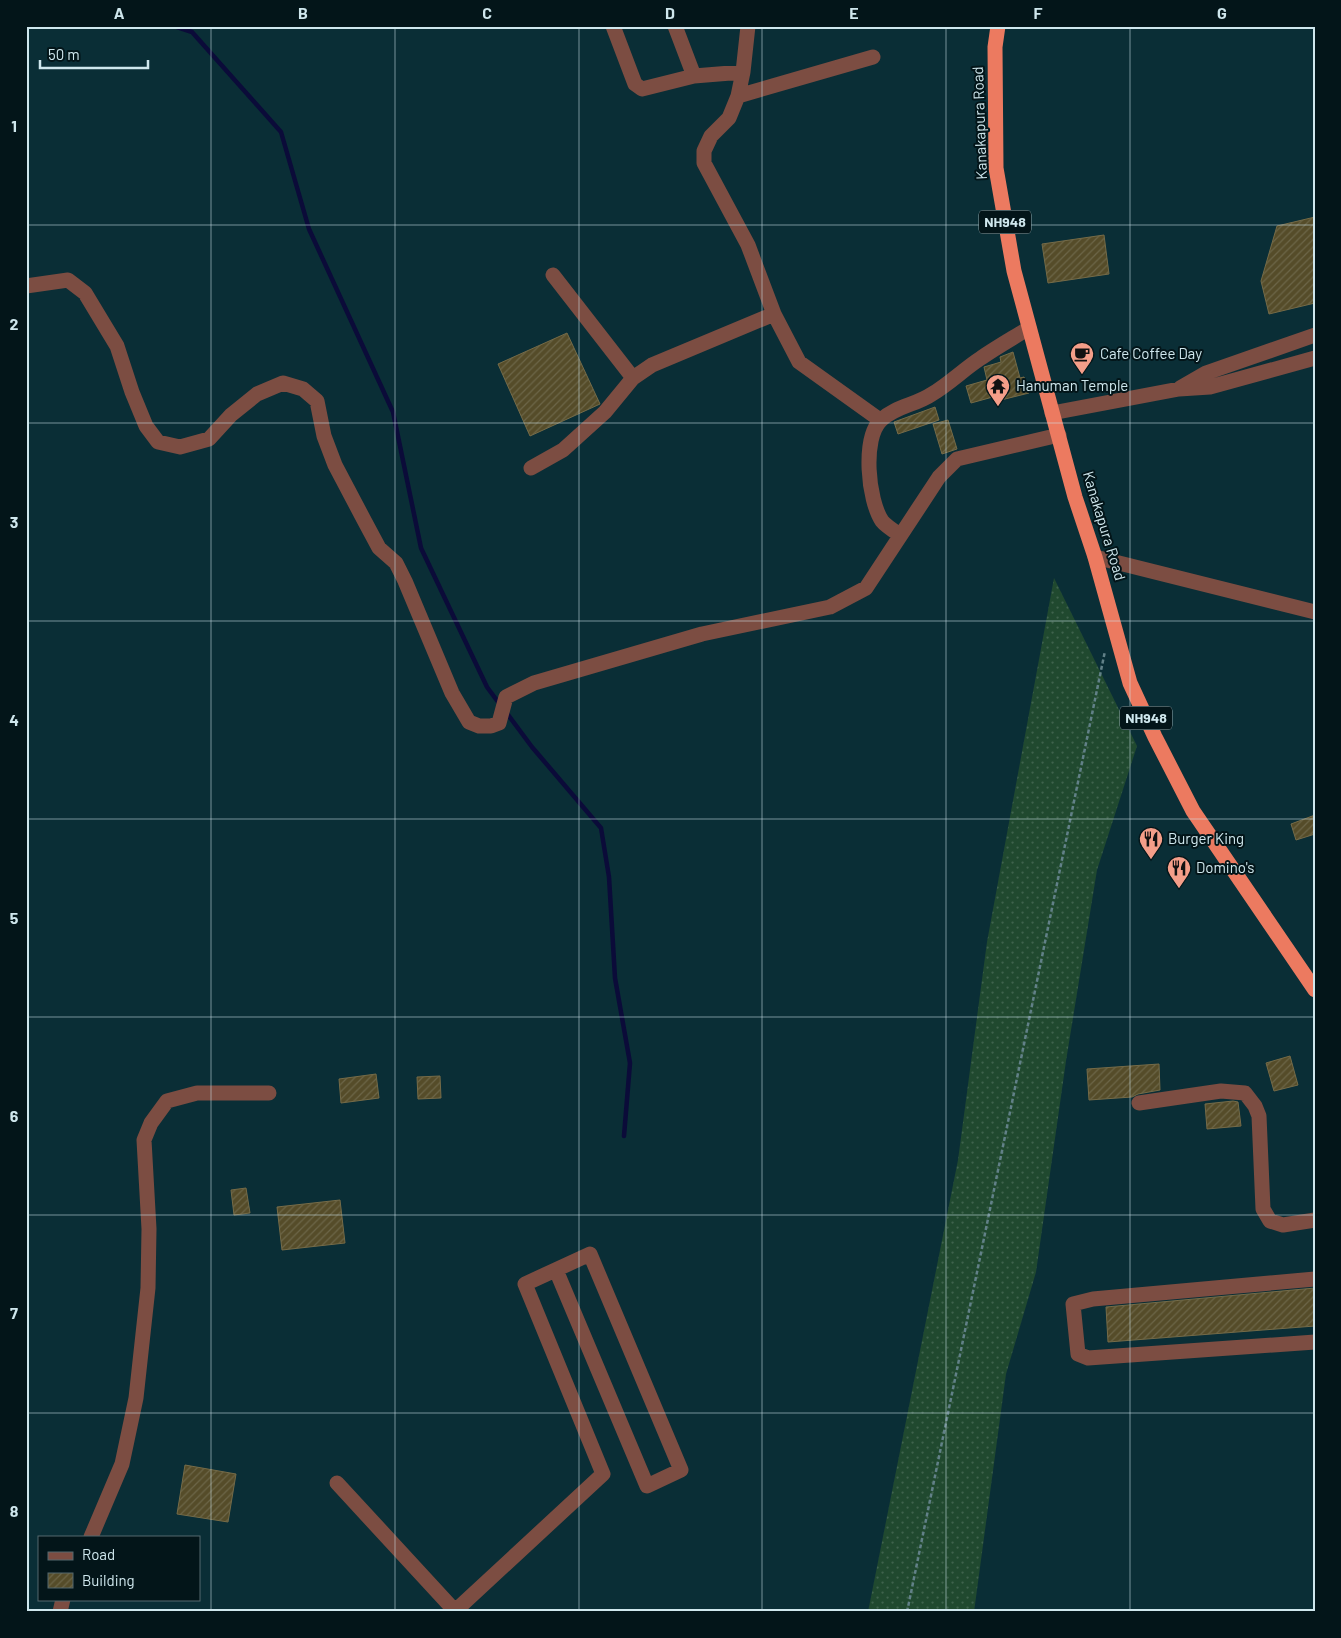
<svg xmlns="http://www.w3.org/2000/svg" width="1341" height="1638" font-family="Barlow,sans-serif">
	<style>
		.grass { fill: url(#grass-dots) }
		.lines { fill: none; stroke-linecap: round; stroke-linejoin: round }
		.stream { stroke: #0b0b39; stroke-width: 4.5 }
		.building { fill: url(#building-hatch); stroke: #756b48 }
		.path { stroke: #628188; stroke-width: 2.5; stroke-dasharray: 4 2.5; stroke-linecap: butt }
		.minor { stroke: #7c4d42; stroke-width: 15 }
		.highway { stroke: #ec7a60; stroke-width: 15 }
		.grid { fill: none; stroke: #cfe7ed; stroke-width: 1; stroke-opacity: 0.55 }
		.labels { text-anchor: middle; stroke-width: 4; stroke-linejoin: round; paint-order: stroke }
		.shield { fill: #031519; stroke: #92a8ad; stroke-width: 1 }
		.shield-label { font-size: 14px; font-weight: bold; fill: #cfe7ed }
		.street-label { font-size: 15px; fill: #cfe7ed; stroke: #031519 }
		.poi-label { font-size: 15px; fill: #cfe7ed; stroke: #031519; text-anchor: start }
		.neatline { fill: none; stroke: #cfe7ed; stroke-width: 2 }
		.grid-label { font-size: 16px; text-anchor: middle; font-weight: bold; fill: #cfe7ed }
	</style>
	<defs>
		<pattern id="grass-dots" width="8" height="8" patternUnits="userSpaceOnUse" patternTransform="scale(1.25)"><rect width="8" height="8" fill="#20492f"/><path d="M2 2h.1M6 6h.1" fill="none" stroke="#3f634d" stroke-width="1.8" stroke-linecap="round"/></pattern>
		<pattern id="building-hatch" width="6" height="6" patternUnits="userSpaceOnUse" patternTransform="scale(1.25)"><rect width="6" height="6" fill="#554c29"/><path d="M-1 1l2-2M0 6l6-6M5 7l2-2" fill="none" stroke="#6c6648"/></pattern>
	</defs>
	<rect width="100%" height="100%" fill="#0a2e36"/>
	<!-- grass -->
	<path class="grass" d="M1054,578L1137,746L1097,870L1066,1061L1036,1272L1006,1374L974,1612H868L958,1160L987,942Z"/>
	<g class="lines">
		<!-- stream -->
		<path class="stream" d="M174,26L192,32L281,132L309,229L393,412L421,548L487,687L501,706
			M506,712L532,747L601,828L609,877L615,978L630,1063L624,1136"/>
	</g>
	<!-- building -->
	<path class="building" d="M1315,217V303L1269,314L1261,281L1277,226Z
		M1104,235L1109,274L1048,283L1042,244Z
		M567,333L600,404L530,436L498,364Z
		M1013,352L1020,378L1024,377L1029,393L1001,400L1000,395L971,403L966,386L987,380L984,367L1001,362L1000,357Z
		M935,407L939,420L898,434L894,422Z
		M948,420L957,449L942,454L933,424Z
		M1315,815V834L1296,840L1291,824Z
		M1290,1056L1298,1085L1274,1091L1266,1063Z
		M1159,1064L1160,1090L1138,1094L1132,1097L1089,1100L1087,1069Z
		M376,1074L379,1098L341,1103L339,1079Z
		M440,1076L441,1098L418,1099L417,1077Z
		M1233,1101L1238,1102L1241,1126L1207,1129L1205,1104Z
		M246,1188L250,1213L234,1215L231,1190Z
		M340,1200L345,1243L282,1250L277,1207Z
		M1315,1288V1326L1108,1342L1106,1307Z
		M185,1465L236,1474L228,1522L177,1514Z"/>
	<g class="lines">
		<!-- path -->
		<path class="path" d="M907,1612L1105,651"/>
		<!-- minor -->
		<path class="minor" d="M613,26L635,84L642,89L694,76L743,72
			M675,26L694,76
			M748,26L743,72L738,96L729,118L711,136L704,151V163L748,245L774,314L799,362L880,420
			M738,96L873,57
			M553,275L633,378
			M26,286L68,280L85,293L117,346L132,392L146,426L158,442L180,447L209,439L231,415L257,394L283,383L303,389L317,401L324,436L335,465L364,520L379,548L396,563L405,581L452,693L469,722L479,726H491L499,723L506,697L534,683L702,634L830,607L866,588L939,477L957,459L1059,435
			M1180,388L1206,373L1315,335
			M1052,413L1179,389L1210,387L1315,358
			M531,468L563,450L605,412L633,378L652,365L774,314
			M900,535C894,531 886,526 882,521C868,500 862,438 881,420C896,406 916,405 932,394C949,384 964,369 981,358C997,347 1013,338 1029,328
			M1095,557L1315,612
			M1139,1103L1221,1091L1245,1093L1255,1106L1259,1116L1263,1209L1270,1221L1283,1225L1315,1220
			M1315,1279L1093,1299L1073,1304L1078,1354L1088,1358L1315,1342
			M337,1483L455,1611
			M91,1537L122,1464L136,1398L148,1288L149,1229L144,1140L151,1123L167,1101L197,1093H269
			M60,1612L63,1599
			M454,1612L603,1474L525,1284L590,1254L681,1470L647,1486L556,1270"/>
		<!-- highway -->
		<path class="highway" d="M998,26L995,47L996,168L1014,271L1075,497L1095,557L1130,683L1155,737L1193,811L1315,990"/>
	</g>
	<!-- grid -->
	<path class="grid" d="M211,26V1612M395,26V1612M579,26V1612M762,26V1612M946,26V1612M1130,26V1612M26,225H1315M26,423H1315M26,621H1315M26,819H1315M26,1017H1315M26,1215H1315M26,1413H1315"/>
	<!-- icons -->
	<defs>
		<g id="cafe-pin" transform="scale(1.25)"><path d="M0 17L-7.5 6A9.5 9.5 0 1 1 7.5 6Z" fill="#f49e89" stroke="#031519"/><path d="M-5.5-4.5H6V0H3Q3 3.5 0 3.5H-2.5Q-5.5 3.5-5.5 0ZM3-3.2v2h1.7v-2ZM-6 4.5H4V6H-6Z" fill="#111"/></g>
		<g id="temple-pin" transform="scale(1.25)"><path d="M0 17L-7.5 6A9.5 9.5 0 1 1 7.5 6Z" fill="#f49e89" stroke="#031519"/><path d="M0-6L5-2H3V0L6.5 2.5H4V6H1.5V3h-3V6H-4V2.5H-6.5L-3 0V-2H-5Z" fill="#111"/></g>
		<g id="restaurant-pin" transform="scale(1.25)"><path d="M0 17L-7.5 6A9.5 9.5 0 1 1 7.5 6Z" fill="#f49e89" stroke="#031519"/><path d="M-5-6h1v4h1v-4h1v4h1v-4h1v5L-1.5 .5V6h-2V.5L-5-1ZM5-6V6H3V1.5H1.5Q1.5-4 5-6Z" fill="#111"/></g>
	</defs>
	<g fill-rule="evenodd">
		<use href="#cafe-pin" x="1082" y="354"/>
		<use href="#temple-pin" x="998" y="386"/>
		<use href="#restaurant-pin" x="1151" y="839"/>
		<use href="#restaurant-pin" x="1179" y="868"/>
	</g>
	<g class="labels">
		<!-- shield labels -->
		<g class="shield">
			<rect x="979" y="210.5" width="52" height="23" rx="4"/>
			<rect x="1120" y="706.5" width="52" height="23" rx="4"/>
		</g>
		<g class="shield-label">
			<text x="1005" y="227">NH948</text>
			<text x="1146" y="723">NH948</text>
		</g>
		<!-- street labels -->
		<g class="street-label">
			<text transform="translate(980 123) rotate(-92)" y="5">Kanakapura Road</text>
			<text transform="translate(1104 526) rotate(73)" y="5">Kanakapura Road</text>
		</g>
		<!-- poi labels -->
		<g class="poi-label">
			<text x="1100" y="359">Cafe Coffee Day</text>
			<text x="1016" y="391">Hanuman Temple</text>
			<text x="1168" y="844">Burger King</text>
			<text x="1196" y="873">Domino's</text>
		</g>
	</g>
	<!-- border -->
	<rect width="1341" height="1638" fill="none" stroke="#031519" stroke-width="55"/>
	<!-- legend -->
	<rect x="38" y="1536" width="162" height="65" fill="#031519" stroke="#55696e"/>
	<rect x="48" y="1552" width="25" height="8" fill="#7c4d42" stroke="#55696e"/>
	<text x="82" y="1560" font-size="15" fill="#cfe7ed">Road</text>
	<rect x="48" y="1573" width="25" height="15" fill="url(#building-hatch)" stroke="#55696e"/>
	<text x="82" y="1586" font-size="15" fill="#cfe7ed">Building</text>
	<!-- scale -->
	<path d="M40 60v8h108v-8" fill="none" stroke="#cfe7ed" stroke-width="2.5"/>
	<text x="48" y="60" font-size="15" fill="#cfe7ed" stroke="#031519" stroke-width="4" paint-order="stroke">50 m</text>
	<rect x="28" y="28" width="1286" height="1582" class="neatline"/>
	<g class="grid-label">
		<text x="119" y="19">A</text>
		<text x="303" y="19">B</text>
		<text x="487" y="19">C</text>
		<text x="670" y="19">D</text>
		<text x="854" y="19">E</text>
		<text x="1038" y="19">F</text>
		<text x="1222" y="19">G</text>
		<text x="14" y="132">1</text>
		<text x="14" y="330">2</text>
		<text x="14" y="528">3</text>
		<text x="14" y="726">4</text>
		<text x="14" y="924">5</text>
		<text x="14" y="1122">6</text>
		<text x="14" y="1319">7</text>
		<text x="14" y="1517">8</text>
	</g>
</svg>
